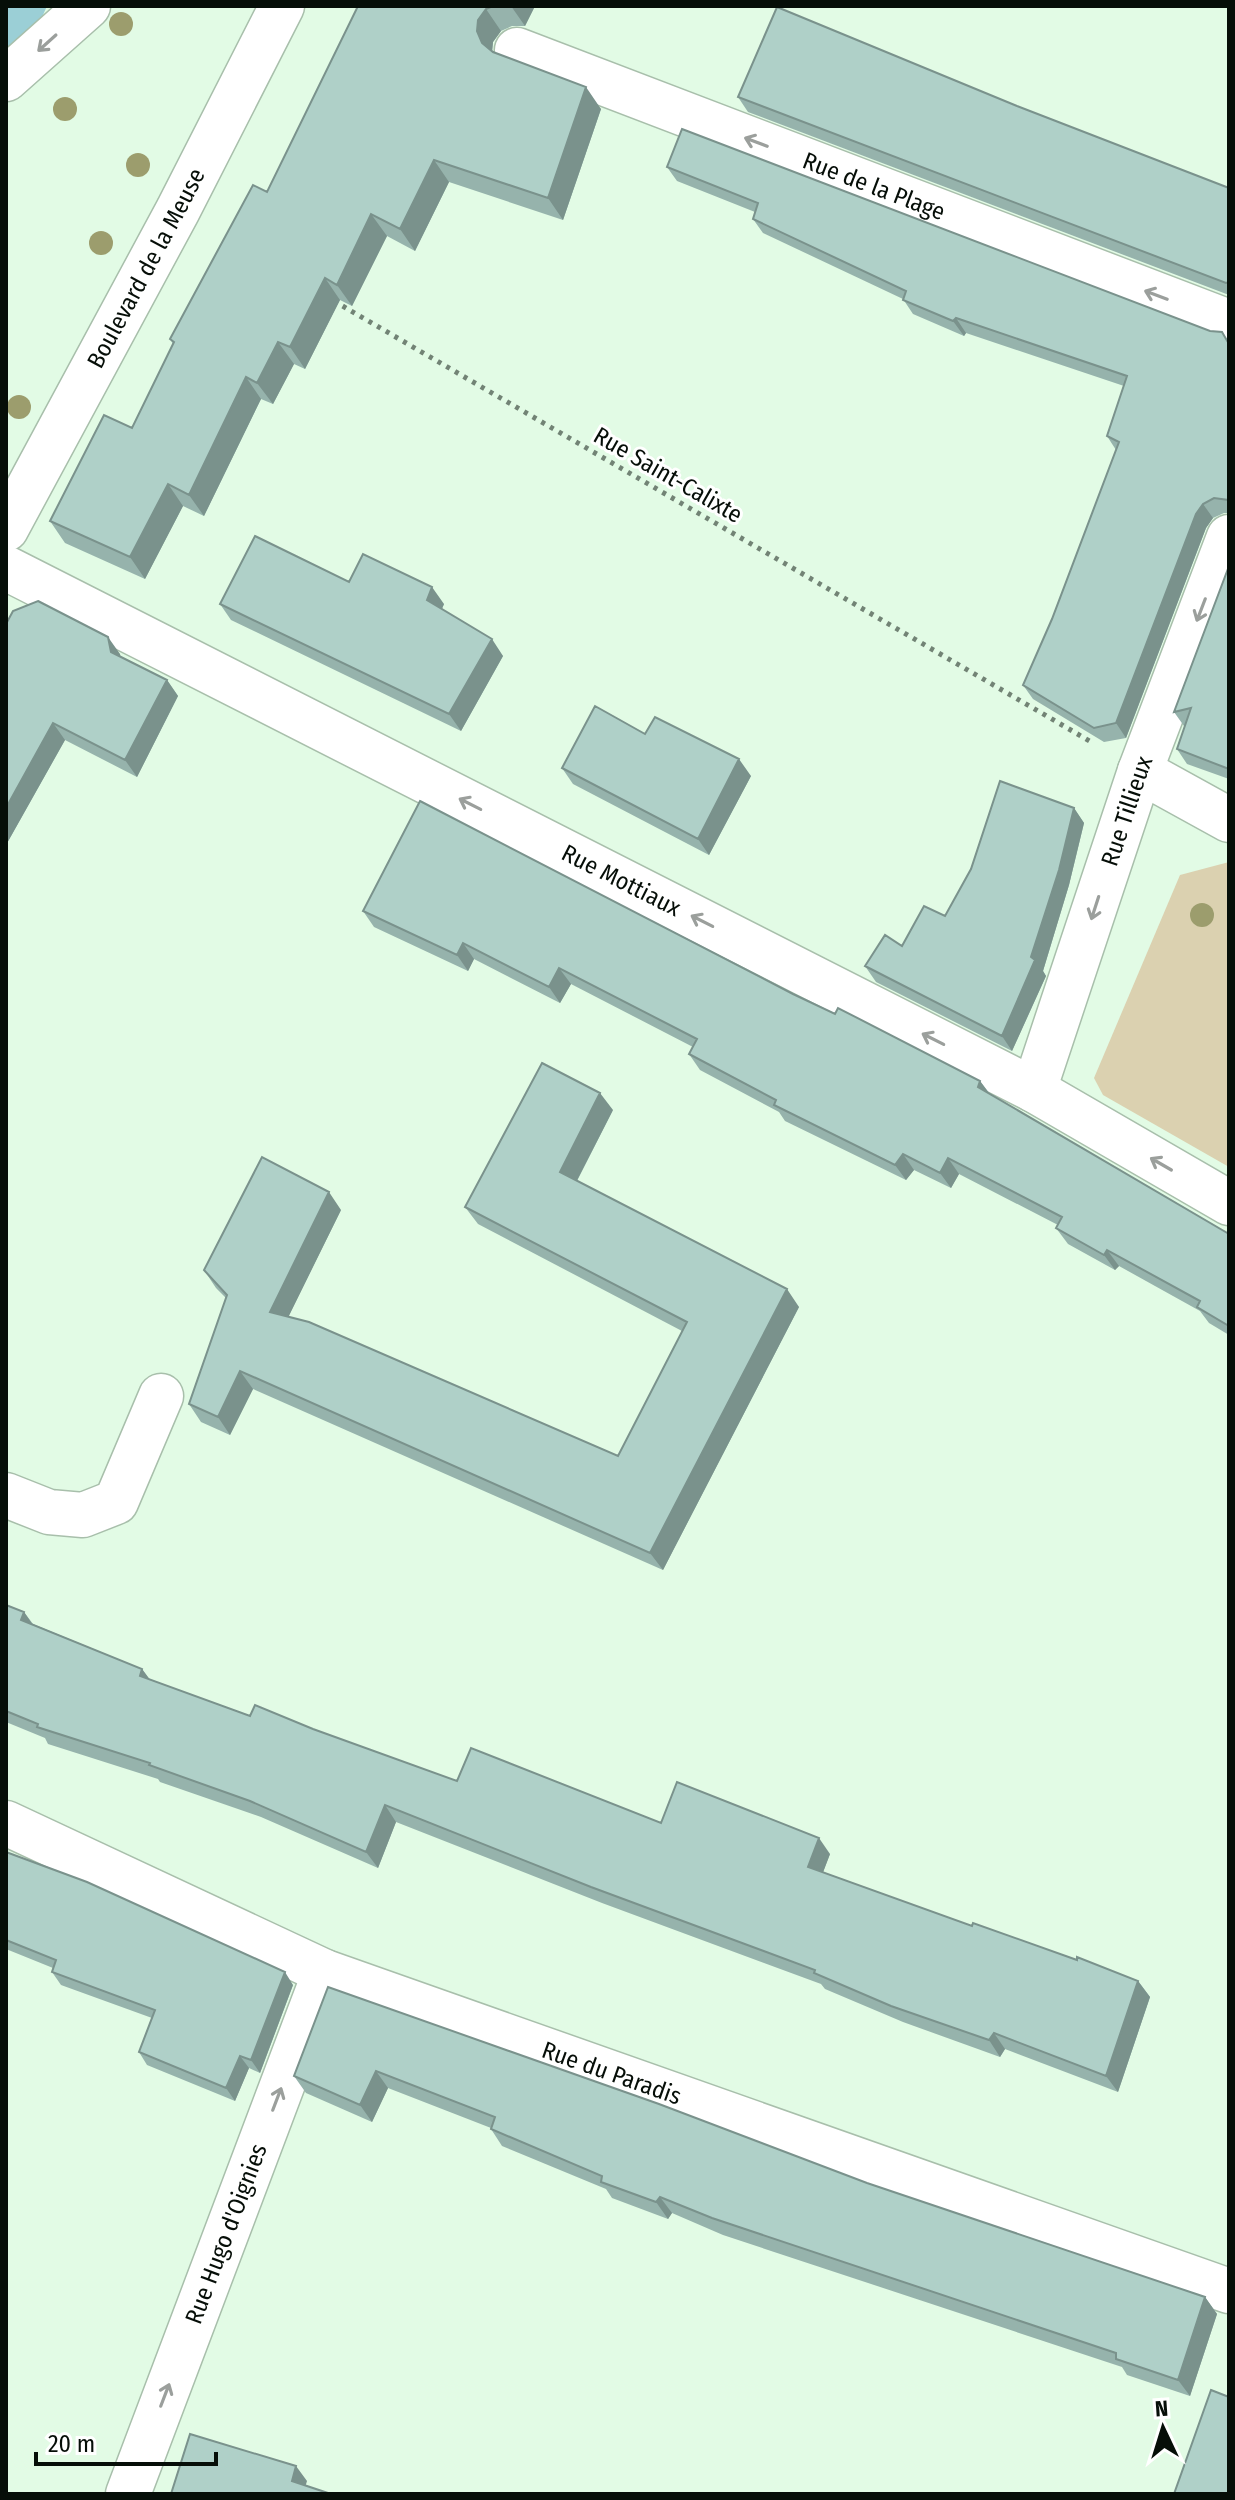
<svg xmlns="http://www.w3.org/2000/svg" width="1235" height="2500" font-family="'Fira Sans Condensed',sans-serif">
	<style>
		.green { fill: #dbd1b0 }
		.water { fill: #9bcfd6 }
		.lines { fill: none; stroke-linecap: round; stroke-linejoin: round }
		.minor-casing { stroke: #a8bfab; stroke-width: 47 }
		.path { stroke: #728375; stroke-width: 5; stroke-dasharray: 4 6; stroke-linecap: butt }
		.minor { stroke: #fff; stroke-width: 44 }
		.tree { fill: #9c9d6d }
		.wall { fill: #96b3ac }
		.shaded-wall { fill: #7a928c }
		.building { fill: #afd0c8; stroke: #7a928c; stroke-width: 2 }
		.oneway { stroke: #9b9f9c }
		.labels { text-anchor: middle; stroke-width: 6; stroke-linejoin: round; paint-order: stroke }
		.street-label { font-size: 24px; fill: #060e08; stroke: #fff }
	</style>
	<rect width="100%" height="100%" fill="#e2fbe5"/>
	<!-- green -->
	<path class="green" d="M1229,862V1167L1103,1095L1094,1078L1180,875Z"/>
	<!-- water -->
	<path class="water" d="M6,6H47L6,98Z"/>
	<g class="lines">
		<!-- minor casing -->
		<g class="minor-casing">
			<g id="minor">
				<path id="s1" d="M517,50L1229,322"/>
				<path d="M6,79L88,6"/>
				<path id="s2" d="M6,529L178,210L282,6"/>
				<path id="s3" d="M6,568L1034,1090L1229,1203"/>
				<path d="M1140,771L1229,820"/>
				<path id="s4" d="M1034,1090L1140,771L1229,537"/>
				<path d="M6,1495L49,1512L83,1515L116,1502L161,1396"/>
				<path id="s5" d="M6,1823L325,1972L1229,2291"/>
				<path id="s6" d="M128,2494L325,1972"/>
			</g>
		</g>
		<!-- path -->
		<path class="path" d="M334,301L1093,743"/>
		<!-- minor -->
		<use href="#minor" class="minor"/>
	</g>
	<!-- trees -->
	<g class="tree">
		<circle cx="121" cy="24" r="12"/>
		<circle cx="65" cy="109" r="12"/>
		<circle cx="138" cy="165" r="12"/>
		<circle cx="101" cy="243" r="12"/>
		<circle cx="19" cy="407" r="12"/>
		<circle cx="1202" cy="915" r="12"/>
	</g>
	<!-- wall -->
	<path class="wall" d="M358,6H535L525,26H512L501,31L493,42L492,51L601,109L563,220L449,182L415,251L387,236L352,306L340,300L305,369L294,364L273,404L261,399L204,516L183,506L145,579L65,543L50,521L132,428L173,344L170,339L267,192Z
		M738,97L1017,106L1229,188V295L748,112Z
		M667,167L1229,342V513H1224L1213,518L1206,528L1126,738L1104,742L1033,699L1023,685L1052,619L1116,450L1107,436L1124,386L966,333L964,336L913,314L903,299L763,233L753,219L755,212L677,181Z
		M1229,566V779L1187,764L1177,749L1185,726H1184L1174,712Z
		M349,582L444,604L442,609L503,656L461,731L231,620L220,604Z
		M6,624L120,654V656L167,680L178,696L137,777L65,740L6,845Z
		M645,734L751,776L709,855L573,784L562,768Z
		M1074,808L1084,823L1069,885L1043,971L1046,976L1012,1051L876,982L865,966L902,946L945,916Z
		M363,911L793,994L980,1081L990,1094L1229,1234V1335L1209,1323L1200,1311L1119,1266L1115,1270L1068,1244L1056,1228L1058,1225L959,1174L951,1188L914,1170L906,1180L785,1121L779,1112L700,1070L689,1054L693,1047L571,984L560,1003L474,959L468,971L374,927Z
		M613,1110L577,1181L799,1307L663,1570L253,1389L230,1435L201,1422L189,1404L226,1298L216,1288L204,1270L341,1210L288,1317L618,1456L682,1331L478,1224L465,1207Z
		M6,1605L24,1612L33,1624L142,1669L149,1679L250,1716L313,1729L457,1781L661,1823L830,1854L823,1872L972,1926L1138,1981L1150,1997L1118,2092L1005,2049L1000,2057L903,2022L825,1989L821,1984L602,1903L396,1822L378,1868L261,1817L160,1782L158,1779L48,1744L45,1738L6,1722Z
		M6,1852L293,1985L260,2073L249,2068L235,2101L147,2065L139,2052L152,2018L61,1985L52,1972L53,1968L6,1949Z
		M328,1987L867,2183L1205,2297L1217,2314L1190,2396L1127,2375L1122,2367L723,2235L672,2213L668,2219L612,2198L606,2189L502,2146L491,2129V2128L388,2088L372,2122L306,2093L294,2076Z"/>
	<!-- shaded-wall -->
	<path class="shaded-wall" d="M511,6H535L525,26Z
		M486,9L501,31L493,42L492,53L482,43L477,31L478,20Z
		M586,87L601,109L563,220L548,198Z
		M434,160L449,182L415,251L400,229Z
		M371,214L387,236L352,306L337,285Z
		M325,278L340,300L305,369L290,347Z
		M956,318L966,333L964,336L953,321Z
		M278,342L294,364L273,404L257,383Z
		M246,377L261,399L204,516L189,495Z
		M168,484L183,506L145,579L130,557Z
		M1203,504L1213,518L1206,528L1126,738L1116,723L1196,514Z
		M432,587L444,604L438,617L427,600Z
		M108,637L120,654L123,668L111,652Z
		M492,639L503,656L461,731L449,714Z
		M167,680L178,696L137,777L125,760Z
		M53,723L65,740L6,845V808Z
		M739,759L751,776L709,855L698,839Z
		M1074,808L1084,823L1069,885L1043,971L1046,976L1012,1051L1002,1036L1031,957Z
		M463,943L474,959L468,971L457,955Z
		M559,968L571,984L560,1003L549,987Z
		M980,1081L991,1096L978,1087Z
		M600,1093L613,1110L572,1190L560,1172Z
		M903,1154L914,1170L906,1180L895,1165Z
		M948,1158L959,1174L951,1188L940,1173Z
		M329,1192L341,1210L282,1330L270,1312Z
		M1107,1250L1119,1266L1115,1270L1104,1255Z
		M787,1289L799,1307L663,1570L650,1553Z
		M240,1371L253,1389L230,1435L218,1417Z
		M24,1612L35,1628L21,1620Z
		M142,1669L154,1685L140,1676Z
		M385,1805L396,1822L378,1868L366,1852Z
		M819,1838L830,1854L819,1883L808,1867Z
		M285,1972L293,1985L260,2073L251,2060Z
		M1138,1981L1150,1997L1118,2092L1106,2076Z
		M994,2033L1005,2049L1000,2057L989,2040Z
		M240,2056L249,2068L235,2101L226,2088Z
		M376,2071L388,2088L372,2122L360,2105Z
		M660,2197L672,2213L668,2219L656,2202Z
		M1205,2297L1217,2314L1190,2396L1178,2380Z
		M296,2466L307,2481L303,2494L292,2481Z"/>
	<!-- building -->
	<path class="building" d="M358,6H493L486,9L478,20L477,31L482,43L493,52L586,87L548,198L434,160L400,229L371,214L337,285L325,278L290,347L278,342L257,383L246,377L189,495L168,484L130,557L50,521L104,415L132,428L174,342L170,339L253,185L267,192Z
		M777,7L1017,106L1229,188V282L1226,283L738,97Z
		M682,129L1210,331L1222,332L1229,344V500L1214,498L1203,504L1196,514L1116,723L1094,728L1023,685L1052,619L1119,442L1107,436L1127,376L956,318L953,321L903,300L906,291L753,219L758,203L667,167Z
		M255,536L349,582L363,554L432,587L427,600L492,639L449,714L220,604Z
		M1229,566V769L1177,749L1191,708L1174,712Z
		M38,601L108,637L111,652L167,680L125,760L53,723L6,808V624L13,611Z
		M595,706L645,734L655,717L739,759L698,839L562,768Z
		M1000,781L1074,808L1059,870L1031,957L1035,960L1002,1036L865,966L885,935L902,946L924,906L945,916L971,869Z
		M420,801L793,994L835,1014L838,1008L980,1081L978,1087L1229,1234V1326L1197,1307L1200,1301L1107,1250L1104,1255L1056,1228L1062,1217L948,1158L940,1173L903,1154L895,1165L774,1105L776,1100L689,1054L697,1039L559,968L549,987L463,943L457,955L363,911Z
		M542,1063L600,1093L560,1172L787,1289L650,1553L240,1371L218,1417L189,1404L227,1295L204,1270L262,1157L329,1192L270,1312L309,1322L618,1456L687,1322L465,1207Z
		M6,1605L24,1612L21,1620L142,1669L140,1676L250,1716L255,1705L313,1729L457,1781L471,1748L661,1823L677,1782L819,1838L808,1867L972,1926L973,1923L1077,1960V1957L1138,1981L1106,2076L994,2033L989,2040L891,2006L814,1973L815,1970L591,1887L385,1805L366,1852L250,1801L149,1765L150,1763L37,1727L38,1724L6,1711Z
		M6,1852L87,1882L285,1972L251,2060L240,2056L226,2088L139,2052L155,2010L52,1972L56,1960L6,1940Z
		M328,1987L659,2104L867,2183L1205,2297L1178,2380L1116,2359V2353L712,2218L660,2197L656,2202L601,2182L602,2176L491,2129L495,2117L376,2071L360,2105L294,2076Z
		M1211,2390L1229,2397V2494H1174Z
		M190,2434L296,2466L292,2481L331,2494H171Z"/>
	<!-- one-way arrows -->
	<defs><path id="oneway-shaft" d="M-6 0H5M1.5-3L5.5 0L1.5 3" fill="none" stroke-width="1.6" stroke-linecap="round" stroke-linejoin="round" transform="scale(2)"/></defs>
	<g class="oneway">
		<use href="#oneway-shaft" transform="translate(47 43) rotate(138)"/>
		<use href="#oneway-shaft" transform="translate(756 142) rotate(-159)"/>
		<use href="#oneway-shaft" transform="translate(1156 295) rotate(-159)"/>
		<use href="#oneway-shaft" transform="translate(1201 610) rotate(111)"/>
		<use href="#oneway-shaft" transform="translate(470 804) rotate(-153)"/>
		<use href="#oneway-shaft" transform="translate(1095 908) rotate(108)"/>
		<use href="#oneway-shaft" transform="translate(702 921) rotate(-153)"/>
		<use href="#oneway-shaft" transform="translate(933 1039) rotate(-153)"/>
		<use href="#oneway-shaft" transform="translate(1161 1164) rotate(-150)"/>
		<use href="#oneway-shaft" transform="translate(277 2099) rotate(-69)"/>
		<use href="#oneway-shaft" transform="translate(165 2395) rotate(-69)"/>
	</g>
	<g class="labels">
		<!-- street labels -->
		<g class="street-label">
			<text dy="8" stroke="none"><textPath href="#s1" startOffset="382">Rue de la Plage</textPath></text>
			<text dy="8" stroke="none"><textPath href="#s2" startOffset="296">Boulevard de la Meuse</textPath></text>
			<text transform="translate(668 475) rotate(30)" y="8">Rue Saint-Calixte</text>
			<text dy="8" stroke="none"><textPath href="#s4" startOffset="294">Rue Tillieux</textPath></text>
			<text dy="8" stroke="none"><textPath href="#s3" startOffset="690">Rue Mottiaux</textPath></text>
			<text dy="8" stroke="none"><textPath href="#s5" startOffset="656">Rue du Paradis</textPath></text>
			<text dy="8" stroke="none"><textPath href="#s6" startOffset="278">Rue Hugo d'Oignies</textPath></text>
		</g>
	</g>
	<!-- border -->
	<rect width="1235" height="2500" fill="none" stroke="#060e08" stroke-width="16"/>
	<!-- north arrow -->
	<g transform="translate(1163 2428) rotate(356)" stroke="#ffffff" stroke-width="6" paint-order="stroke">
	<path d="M0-6L14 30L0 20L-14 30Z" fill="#060e08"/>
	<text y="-12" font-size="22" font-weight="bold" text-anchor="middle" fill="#060e08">N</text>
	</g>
	<!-- scale -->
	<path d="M36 2452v12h180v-12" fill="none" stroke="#060e08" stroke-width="4"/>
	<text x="48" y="2452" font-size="24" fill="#060e08" stroke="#ffffff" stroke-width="6" paint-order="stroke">20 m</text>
</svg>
